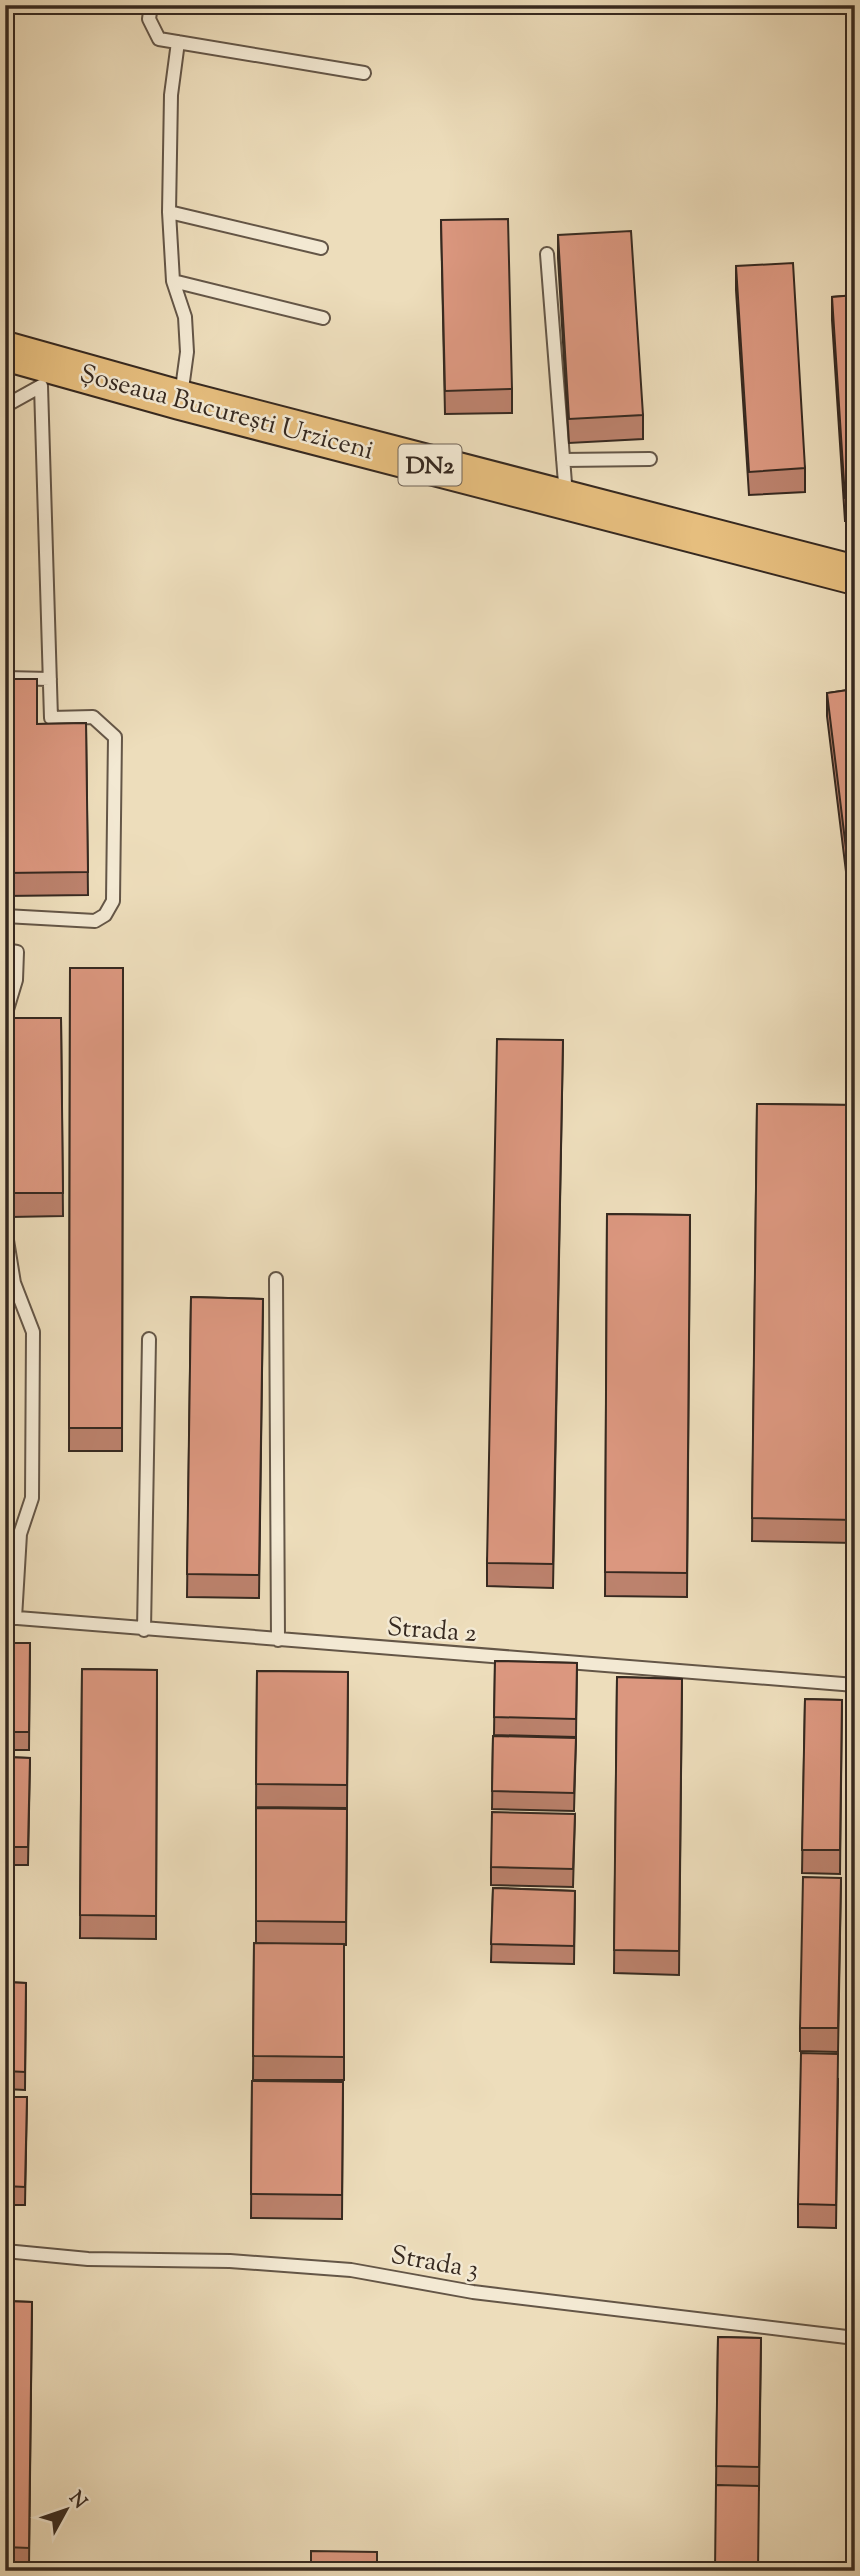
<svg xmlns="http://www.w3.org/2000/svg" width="860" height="2576" font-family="'Sorts Mill Goudy',serif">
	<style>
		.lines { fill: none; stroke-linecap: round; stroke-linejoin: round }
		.service-casing { stroke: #645647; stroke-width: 16 }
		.trunk-casing { stroke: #362920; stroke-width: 42 }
		.service { stroke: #f3e9d3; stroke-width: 12 }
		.trunk { stroke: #e6be7e; stroke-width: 38 }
		.wall { fill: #bc826d; stroke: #362920; stroke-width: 2 }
		.shaded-wall { fill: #996a59; stroke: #362920; stroke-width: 2 }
		.building { fill: #db977f; stroke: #362920; stroke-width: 2 }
		.labels { text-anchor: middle; stroke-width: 5; stroke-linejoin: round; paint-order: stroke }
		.shield { fill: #f3e9d3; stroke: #6f6356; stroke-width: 2 }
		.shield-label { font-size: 24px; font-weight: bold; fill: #362920 }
		.street-label { font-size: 26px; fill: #362920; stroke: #f3e9d3 }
	</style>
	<rect width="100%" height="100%" fill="#edddbb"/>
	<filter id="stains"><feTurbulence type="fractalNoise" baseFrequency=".00286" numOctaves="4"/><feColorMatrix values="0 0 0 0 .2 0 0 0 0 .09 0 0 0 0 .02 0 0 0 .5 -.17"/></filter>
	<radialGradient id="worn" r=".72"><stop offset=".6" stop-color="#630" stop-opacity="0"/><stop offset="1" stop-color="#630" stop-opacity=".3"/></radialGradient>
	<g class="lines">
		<!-- service casing -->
		<g class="service-casing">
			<path id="service" d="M151,5L149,19L159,39L364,73
				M178,42L171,95L169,212L173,281L185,317L187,352L181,396
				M169,212L321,248
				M547,254L566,496
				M173,281L323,318
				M5,406L41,386L51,718L93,717L115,737L113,901L105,915L95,921L5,916
				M563,460L650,459
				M5,678L50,679
				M5,950L17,952L16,980L6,1013L5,1121
				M5,1228L14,1283L33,1332L32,1498L20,1534L15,1618
				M276,1279L278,1640
				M5,1617L855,1685
				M144,1630L149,1339
				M5,2251L88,2259L230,2261L351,2270L473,2292L855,2338"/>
		</g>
		<!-- trunk casing -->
		<g class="trunk-casing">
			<path id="trunk" d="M5,351L180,400L855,575"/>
		</g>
		<!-- service -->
		<use href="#service" class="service"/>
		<!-- trunk -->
		<use href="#trunk" class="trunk"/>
	</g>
	<!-- wall -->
	<path class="wall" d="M855,78V149L847,148V125Z
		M441,220L512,389V413L445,414Z
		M558,235L643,415V439L569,443L558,258Z
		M736,266L805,468V492L749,495L736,290Z
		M855,295V521H845L832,320V297Z
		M5,679L37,724L86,723L88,895L5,896Z
		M855,689V929H853L827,716V693Z
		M70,968H123L122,1451H69Z
		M9,1018H61L63,1216L11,1217Z
		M563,1040L553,1588L487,1586V1563Z
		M757,1104L855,1105V1543L752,1541Z
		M607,1214L690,1215L687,1597L605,1596Z
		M191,1297L263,1299L259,1598L187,1597Z
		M5,1643H30L29,1750H5Z
		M495,1661L577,1663L576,1737L494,1735Z
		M82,1669L157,1670L156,1939L80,1938Z
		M257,1671L348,1672L347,1808L256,1807Z
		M617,1677L682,1679L679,1975L614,1973Z
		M805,1699L842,1700L840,1874L802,1873Z
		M493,1736L576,1738L574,1811L492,1809Z
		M5,1757L30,1758L28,1865H5Z
		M256,1808L347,1809L346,1945H344V2080H253L254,1943H256Z
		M575,1814L573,1887L491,1885V1867Z
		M841,1878L838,2052L800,2051V2028Z
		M493,1888L575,1891L574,1964L491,1962Z
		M5,1982L26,1983L25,2090L5,2089Z
		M838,2078L836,2228L798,2227V2204Z
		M252,2081L343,2082L342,2219L251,2218Z
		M5,2097H27L25,2205H5Z
		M5,2301L32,2302L29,2567L5,2571Z
		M718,2337L761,2338L759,2490L716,2485Z"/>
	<!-- shaded-wall -->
	<path class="shaded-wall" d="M8,483V495L5,500V488Z"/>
	<!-- building -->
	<path class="building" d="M855,78V126L847,125Z
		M508,219L512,389L445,391L441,220Z
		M631,231L643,415L569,419L558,235Z
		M793,263L805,468L749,472L736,266Z
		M855,295V497L845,498L832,297Z
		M5,679H37V724L86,723L88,872L5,873Z
		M855,689V906H853L827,693Z
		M70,968H123L122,1428H69Z
		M9,1018H61L63,1193H11Z
		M497,1039L563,1040L553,1564L487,1563Z
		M757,1104L855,1105V1520L752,1518Z
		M607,1214L690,1215L687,1573L605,1572Z
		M191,1297L263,1299L259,1575L187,1574Z
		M5,1643H30L29,1732H5Z
		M495,1661L577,1663L576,1719L494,1717Z
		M82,1669L157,1670L156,1916L80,1915Z
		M257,1671L348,1672L347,1785L256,1784Z
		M617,1677L682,1679L679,1951L614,1950Z
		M805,1699L842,1700L840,1850H802Z
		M493,1736L576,1738L574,1793L492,1791Z
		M5,1757L30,1758L28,1847H5Z
		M256,1808L347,1809L346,1922L256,1921Z
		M492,1812L575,1814L573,1869L491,1867Z
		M803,1877L841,1878L838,2028H800Z
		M493,1888L575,1891L574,1946L491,1944Z
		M254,1943L344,1944V2057L253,2056Z
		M5,1982L26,1983L25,2072L5,2071Z
		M801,2053L838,2054L836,2205L798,2204Z
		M252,2081L343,2082L342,2195L251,2194Z
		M5,2097H27L25,2187L5,2186Z
		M5,2301L32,2302L29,2548L5,2547Z
		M718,2337L761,2338L759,2467L716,2466Z
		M716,2485L759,2486L758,2571H715Z
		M311,2551L377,2552V2571H311Z
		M5,2566L30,2567V2571H5Z"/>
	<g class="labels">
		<!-- shield labels -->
		<rect class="shield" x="398.5" y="444.5" width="63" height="41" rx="5"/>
		<g class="shield-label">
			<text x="430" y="473">DN2</text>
		</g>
		<!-- street labels -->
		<g class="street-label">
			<text transform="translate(227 411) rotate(15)" y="9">Șoseaua București Urziceni</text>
			<text transform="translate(432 1629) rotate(4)" y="9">Strada 2</text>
			<text transform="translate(435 2261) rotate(10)" y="9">Strada 3</text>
		</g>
	</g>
	<!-- margin -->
	<rect width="860" height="2576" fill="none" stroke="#edddbb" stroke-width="28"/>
	<rect x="7" y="7" width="846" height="2562" fill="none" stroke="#362920" stroke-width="3.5"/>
	<rect x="14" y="14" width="832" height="2548" fill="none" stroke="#362920" stroke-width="2"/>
	<!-- north arrow -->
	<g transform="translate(66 2510) rotate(50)" stroke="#f3e9d3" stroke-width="5" paint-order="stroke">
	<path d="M0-5L12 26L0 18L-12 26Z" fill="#362920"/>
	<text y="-10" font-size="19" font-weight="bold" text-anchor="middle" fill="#362920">N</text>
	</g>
	<rect width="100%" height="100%" filter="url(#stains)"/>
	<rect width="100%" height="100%" fill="url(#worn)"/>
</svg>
